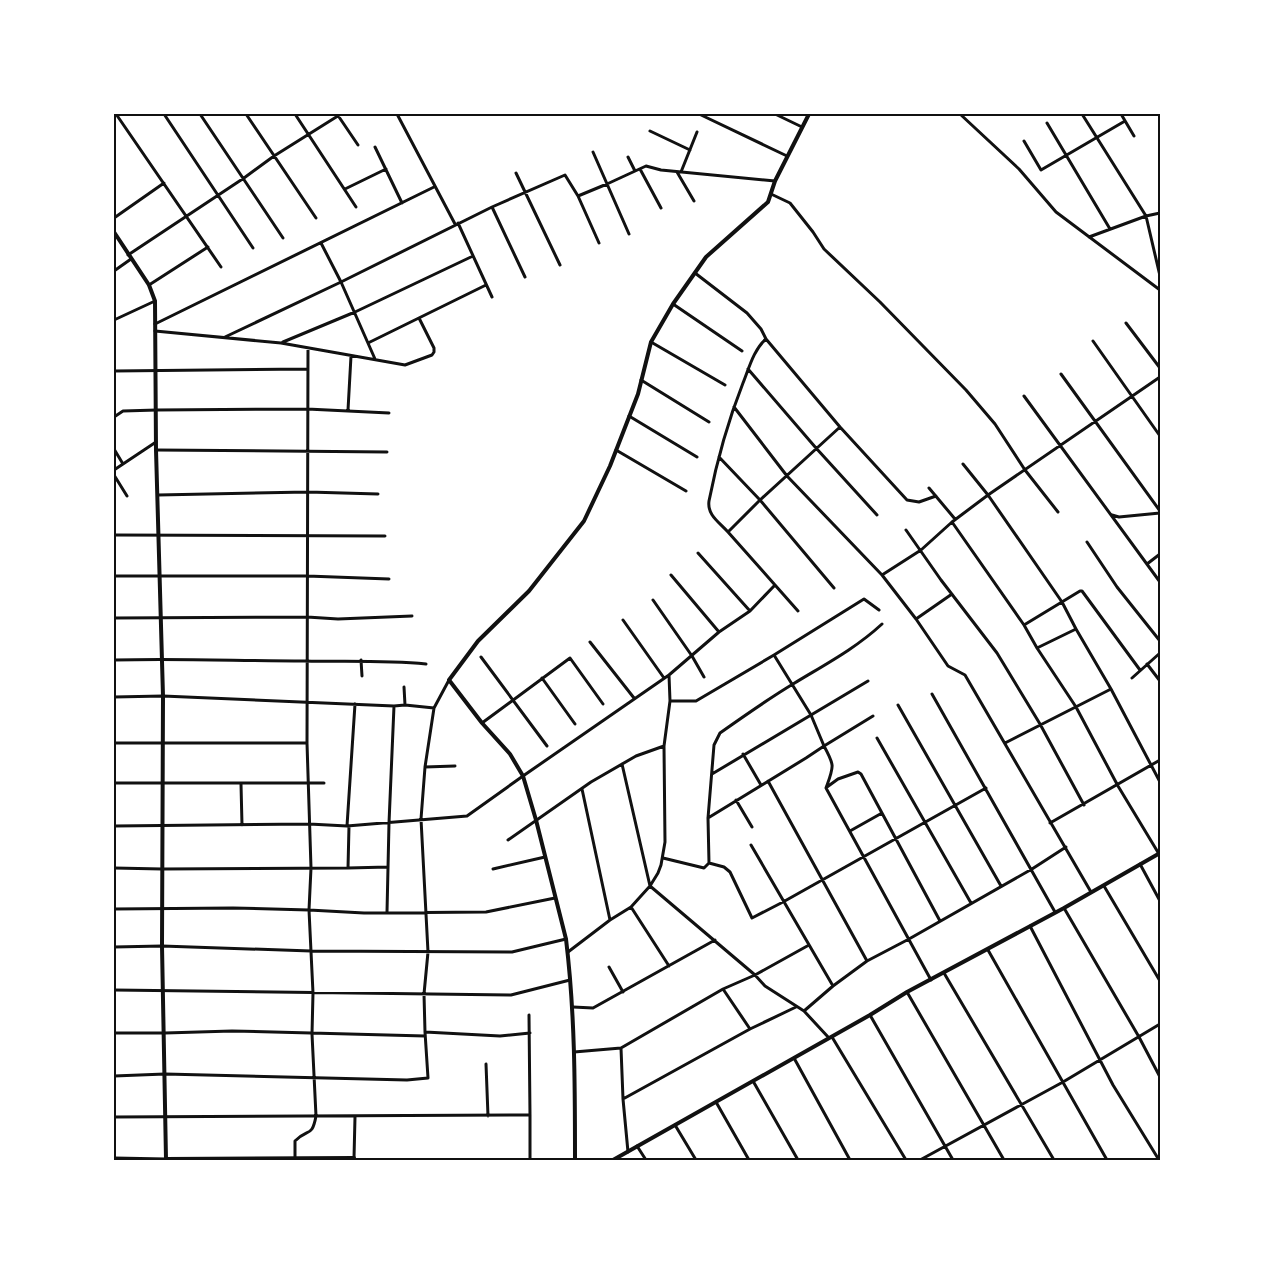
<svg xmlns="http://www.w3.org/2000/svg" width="1274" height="1274" font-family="Arial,sans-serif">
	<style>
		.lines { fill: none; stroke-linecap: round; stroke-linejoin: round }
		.minor { stroke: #111; stroke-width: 3 }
		.tertiary { stroke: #111; stroke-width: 4 }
		.neatline { fill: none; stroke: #111; stroke-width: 2 }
	</style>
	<rect width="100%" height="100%" fill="#fff"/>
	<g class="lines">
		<!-- minor -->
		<path class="minor" d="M116,114L221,267
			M164,114L253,248
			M200,114L283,238
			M246,114L316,218
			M295,114L356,207
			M337,114L358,145
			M397,114L455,224
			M699,114L787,156
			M775,114L802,127
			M960,114L1019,169L1056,212L1160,290
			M1082,114L1146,216L1160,276
			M1121,114L1134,136
			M1047,123L1110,229
			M650,131L690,150
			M1024,141L1041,170L1125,121
			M375,147L402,203
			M593,152L629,234
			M628,157L635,171
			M640,169L661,208
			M677,172L694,201
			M681,172L697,132
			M516,173L560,265
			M345,189L386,169
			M771,194L790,203L813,232L824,249L880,302L966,390L995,424L1025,470L1058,512
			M578,196L599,243
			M492,207L525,277
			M114,218L164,183
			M458,223L492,297
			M1089,237L1146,216L1160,213
			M321,243L341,282L375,359
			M128,255L244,178L274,156L341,114
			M114,271L131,259
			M695,273L747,313L761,329L766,339
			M149,285L208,247
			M673,304L742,351
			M114,320L155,301
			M1126,323L1160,368
			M155,324L434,187
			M155,331L281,343L405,365L432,355L434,352V348L419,318
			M225,337L341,282L492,207L565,175L578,196L607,184L646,166L661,170L775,181
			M1093,341L1160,436
			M283,342L355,312L473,256
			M651,342L725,385
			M368,343L486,285
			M748,369L816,448L877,515
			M114,371L307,369
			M1061,374L1160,511
			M641,380L709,422
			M1024,396L1160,582
			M734,407L787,476L882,575L916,619L948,666L965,675L1091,892
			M348,410L351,356
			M629,416L697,457
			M114,417L123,411L157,410L307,409L389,413
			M114,449L123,464
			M156,450L387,452
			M616,450L686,491
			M719,457L760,500L834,588
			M963,464L988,495L1062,602L1076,629
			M114,470L156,442
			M114,475L127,496
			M929,488L955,519
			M158,495L308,492L378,494
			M1112,515L1119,517L1160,513
			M952,522L1024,625L1037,648L1076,707L1118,786L1159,854
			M906,530L941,580L997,653L1040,724L1084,805
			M728,532C719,522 707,515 709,501C717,460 728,421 743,383C749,368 754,349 766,339L840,427L907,500L919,502L936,496
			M114,535L385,536
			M1087,542L1117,587L1160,641
			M698,553L750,611
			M1147,564L1160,554
			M671,575L719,632
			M882,575L921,550L952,522L988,495L1160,377
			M114,576H307L389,579
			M775,585L798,611
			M653,600L692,656L704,677
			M114,618L307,617L338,619L412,616
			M916,619L952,594
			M623,620L664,678
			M1024,625L1080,591H1082L1140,670
			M590,642L634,698
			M1037,648L1076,629L1111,689L1160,782
			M481,657L547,746
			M114,660C177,658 241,661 304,661C345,662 385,660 426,664
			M361,660L362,676
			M1147,664L1160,681
			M542,678L575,724
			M1132,678L1160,653
			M404,687L405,705
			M932,694L1055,912
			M114,697L163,696L394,706L405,705L434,708L449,680
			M670,701H696L774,655
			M898,705L1001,886
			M434,708L425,767L421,819L428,952L424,994L425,1032L500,1036L530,1033
			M873,716L824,746C835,766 834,766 826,788L931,980
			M482,723L570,658L603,704
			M877,738L971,903
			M114,743H307
			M1005,743L1111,689
			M743,754L761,785
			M622,764L650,886L755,975L809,945
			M425,767L455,766
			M712,774L868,681
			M768,781L867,961
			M114,783H324
			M241,784L242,825
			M827,787L838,779L858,772L861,774L940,921
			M582,789L610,920
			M736,800L752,827
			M708,818L806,758L824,746L811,715L774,655L864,599L879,610
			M1050,823L1160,760
			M114,826L309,824L347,826L467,816L523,776L669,675L719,632L750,611L775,585L728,532L760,500L840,427
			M347,826L355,704
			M349,826L348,868L388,867
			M850,831L882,813
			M508,840L591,782L636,756L664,746L670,701L669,675
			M751,845L833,986L867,961L909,939L1032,869L1066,847
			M663,858L704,868L709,863
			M709,863L724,867L730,872L752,918L783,902L986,788
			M709,863L708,818L714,745L720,733C744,716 768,699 793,684C824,665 855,649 882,624
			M1140,864L1160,901
			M114,868L162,869L348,868
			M493,869L545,857
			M1104,886L1160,981
			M631,907L669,966
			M1064,908L1139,1037L1160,1077
			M114,909L233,908L309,910L364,913L486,912L555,898
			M387,912L389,823L394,706
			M1030,926L1113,1085L1159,1160
			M114,947L162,946L311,951L512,952L566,939
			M988,950L1107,1160
			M568,952L610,920L631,907L650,886L658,873L661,865L665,842L664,746
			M609,967L623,992
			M944,973L1054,1160
			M723,989L750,1029
			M114,990L511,995L570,980
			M907,992L1004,1160
			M573,1007L593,1008L715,940
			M804,1011L833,986
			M529,1015L530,1115
			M870,1015L953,1160
			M114,1033H165L232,1031L425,1036
			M832,1037L906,1160
			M574,1052L621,1048
			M794,1058L850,1160
			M486,1064L488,1116
			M114,1076L165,1074L407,1080L428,1078L425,1032
			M753,1081L798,1160
			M623,1099L750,1029L796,1007
			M716,1102L749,1160
			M114,1117L530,1115V1159
			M675,1125L696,1160
			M637,1146L646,1160
			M628,1152L623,1099L621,1048L723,989L755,975L765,986L804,1011L829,1038
			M114,1158L166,1159V1160
			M295,1158V1141C308,1128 312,1138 316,1116L312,1034L313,993L309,910L311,868L307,743L308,348
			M354,1158L355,1117
			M920,1160L1063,1082L1160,1024"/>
		<!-- tertiary -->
		<path class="tertiary" d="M114,232L149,285L155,301L156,450L163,696L162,946L166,1159L354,1158V1160
			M401,1160H575
			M575,1160C575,1086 575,1013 566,939L536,820L523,776L510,754L482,723L449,680L478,641L529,591L584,521L610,466L638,394L651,342L673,304L706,257L768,202L775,181L809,114
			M613,1160L870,1015L907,992L1064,908L1160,853"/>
	</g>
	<!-- border -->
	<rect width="1274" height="1274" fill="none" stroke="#ffffff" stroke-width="230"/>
	<rect x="115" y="115" width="1044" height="1044" class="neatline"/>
</svg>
